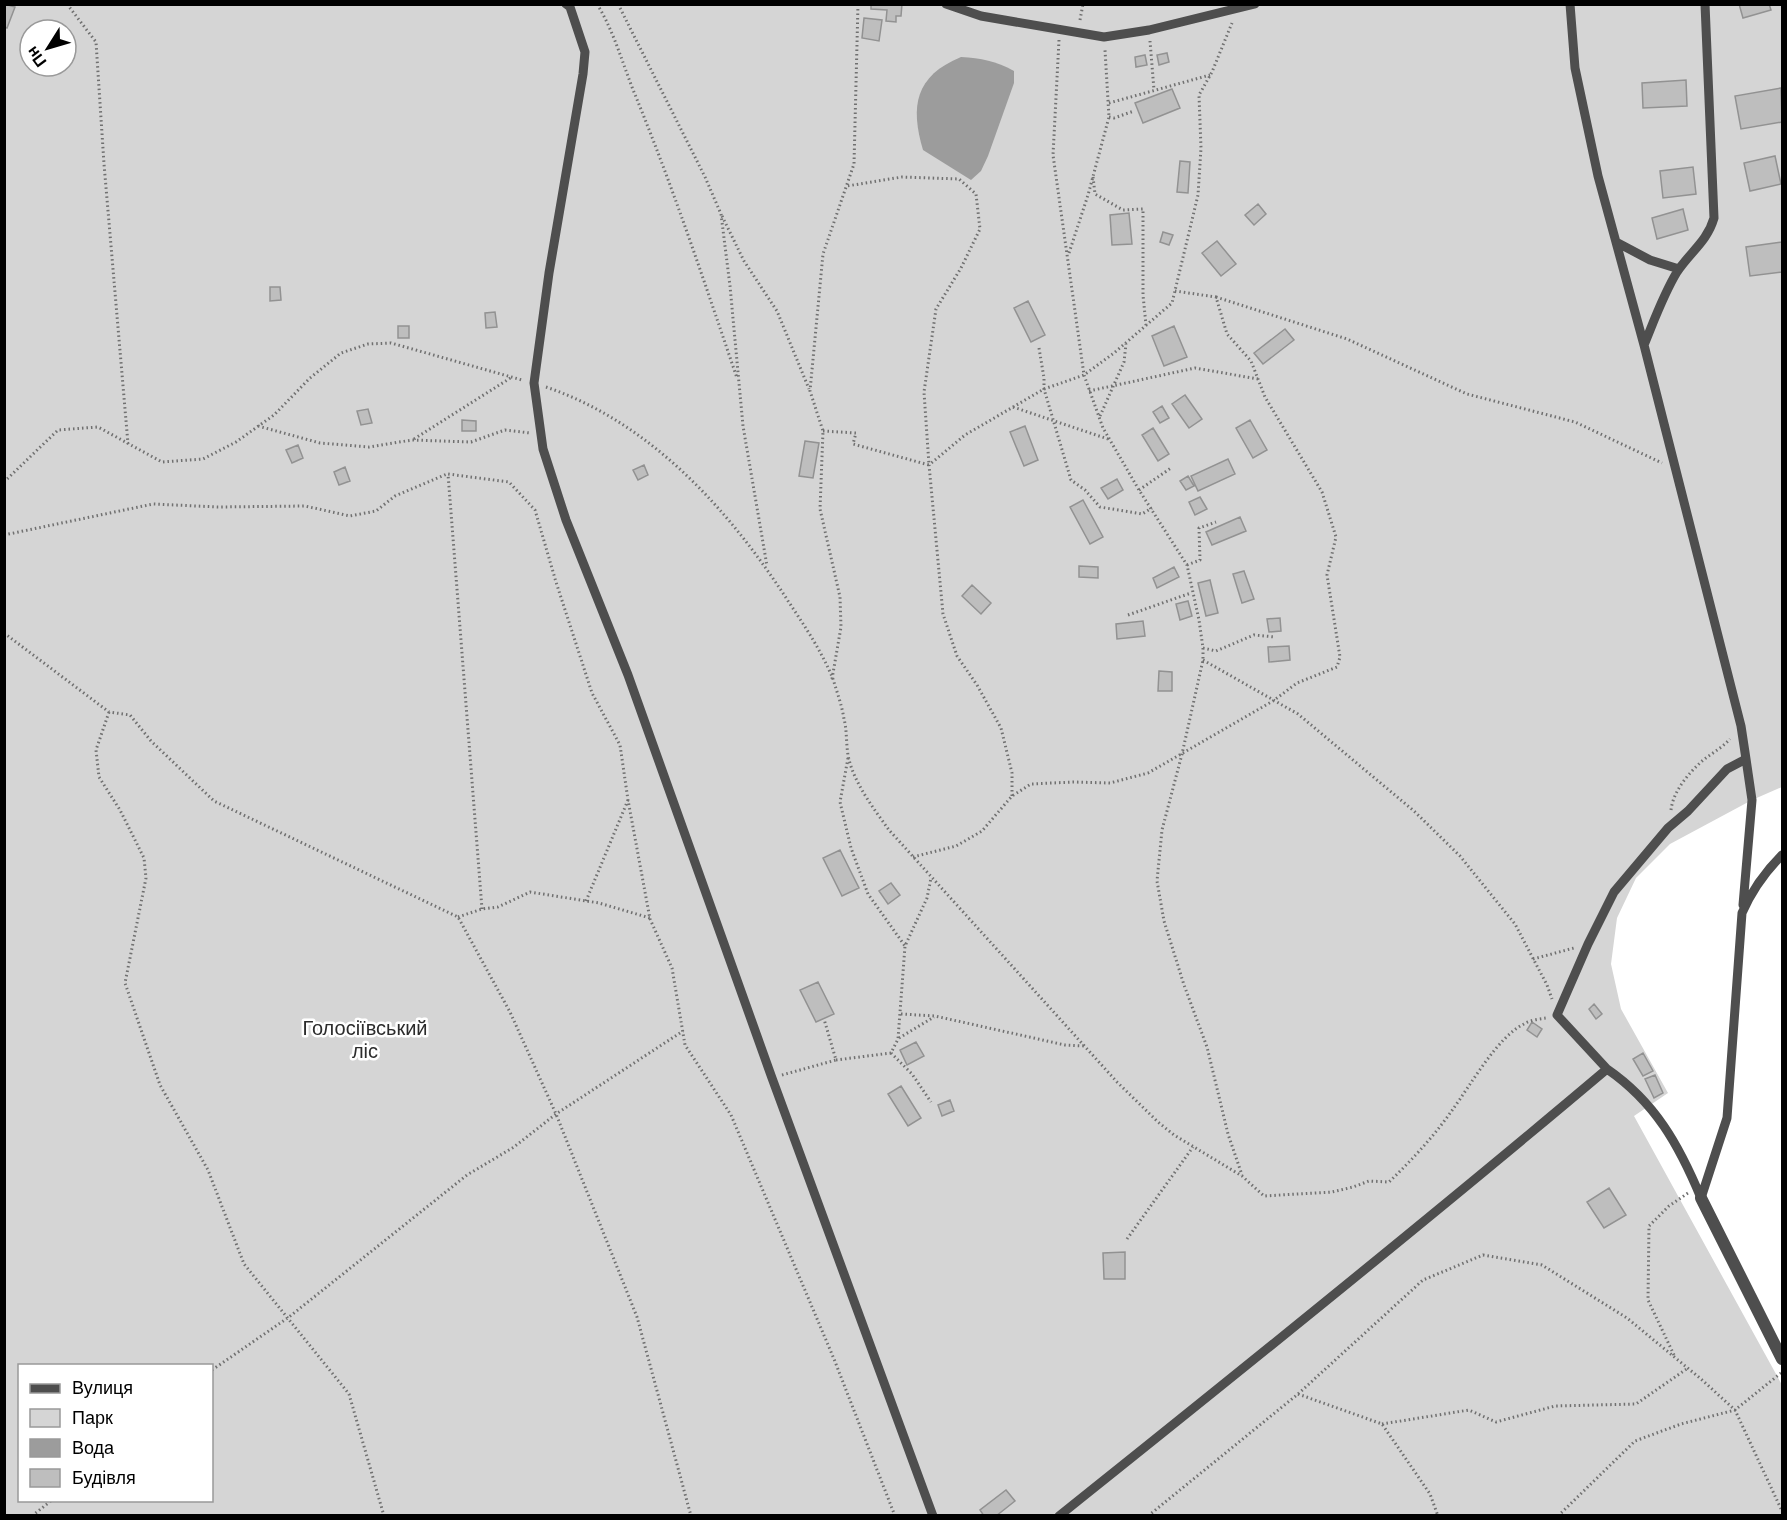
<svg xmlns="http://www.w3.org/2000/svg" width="1787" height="1520" font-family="'DM Sans',sans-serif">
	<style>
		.green { fill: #d5d5d5; fill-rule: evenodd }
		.water { fill: #9c9c9c }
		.building { fill: #bebebe; stroke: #929292; stroke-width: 1.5 }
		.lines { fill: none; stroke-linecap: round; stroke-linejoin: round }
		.path { stroke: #707070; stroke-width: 3; stroke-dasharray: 1.5 3; stroke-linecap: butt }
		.lane { stroke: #4e4e4e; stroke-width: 9 }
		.street { stroke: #4e4e4e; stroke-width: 12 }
		.labels { text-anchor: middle; stroke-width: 5; stroke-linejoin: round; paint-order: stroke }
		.park-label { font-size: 20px; fill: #2c2c2c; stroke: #fff }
	</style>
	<rect width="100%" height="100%" fill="#fff"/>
	<!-- green -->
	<path class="green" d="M5,5H1782V787L1752,800L1670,844L1636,878L1617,918L1611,964L1621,1009L1668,1093L1634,1116L1782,1385V1515L5,1516ZM30,30H66V66H30ZM20,1366H212V1500H20Z"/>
	<!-- water -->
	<path class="water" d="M961,57C981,58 996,61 1014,71V83L988,156L981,171L971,180L923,150C910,106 915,76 961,57Z"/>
	<!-- building -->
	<path class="building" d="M4,4L15,7L7,28L4,27Z
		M871,4H902L901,16H896V22L886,21L887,10L871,9Z
		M1739,4H1769L1771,10L1743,18Z
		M864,18L882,20L879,41L862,38Z
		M1167,53L1169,62L1159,65L1157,55Z
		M1145,55L1147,65L1136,67L1135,57Z
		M1686,80L1687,106L1643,108L1642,83Z
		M1781,88L1782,122L1741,129L1735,96Z
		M1172,89L1180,108L1143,123L1135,103Z
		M1775,156L1781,184L1750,191L1744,163Z
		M1180,161L1190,162L1188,193L1177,192Z
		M1693,167L1696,194L1663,198L1660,171Z
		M1258,204L1266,214L1254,225L1245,215Z
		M1683,209L1688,230L1657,239L1652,218Z
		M1129,213L1132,244L1112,245L1110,215Z
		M1163,232L1173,235L1169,245L1160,242Z
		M1217,241L1236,264L1221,276L1202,253Z
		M1782,242V272L1750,276L1746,247Z
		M270,287H280L281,300L270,301Z
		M1028,301L1045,335L1031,342L1014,308Z
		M495,312L497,327L486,328L485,313Z
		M398,326H409V338H398Z
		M1174,326L1187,357L1164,366L1152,336Z
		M1285,329L1294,340L1263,364L1254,353Z
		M1185,395L1202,419L1189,428L1172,404Z
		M1162,406L1169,418L1160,423L1153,412Z
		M368,409L372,423L361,425L357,411Z
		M462,420L476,421V431H462Z
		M1250,420L1267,450L1253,458L1236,428Z
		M1025,426L1038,460L1024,466L1010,432Z
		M1153,428L1169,454L1158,461L1142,435Z
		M805,441L819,443L813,478L799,476Z
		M298,445L303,458L292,463L286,450Z
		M1228,459L1235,474L1198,491L1191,476Z
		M644,465L648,475L638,480L633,470Z
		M345,467L350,481L339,485L334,472Z
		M1188,476L1194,486L1186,490L1180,481Z
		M1117,479L1123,490L1108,499L1101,488Z
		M1200,497L1207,509L1195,515L1189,502Z
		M1083,500L1103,537L1090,544L1070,507Z
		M1240,517L1246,531L1212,545L1206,532Z
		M1079,566L1098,567V578L1079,577Z
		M1174,567L1179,577L1157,588L1153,578Z
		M1244,571L1254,599L1242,603L1233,574Z
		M1210,580L1218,613L1206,616L1198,583Z
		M972,585L991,603L981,614L962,596Z
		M1188,601L1192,616L1180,620L1176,604Z
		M1280,618L1281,631L1269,632L1267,619Z
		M1143,621L1145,636L1117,639L1116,624Z
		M1289,646L1290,660L1269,662L1268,647Z
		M1159,671L1172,672V691H1158Z
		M840,850L859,888L842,896L823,858Z
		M891,883L900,895L888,904L879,891Z
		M818,982L834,1014L816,1022L800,990Z
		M1594,1004L1602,1014L1596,1019L1589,1009Z
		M1532,1022L1542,1029L1537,1037L1527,1030Z
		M916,1042L924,1056L907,1065L900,1050Z
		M1643,1053L1653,1071L1643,1076L1633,1059Z
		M1655,1075L1663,1093L1654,1098L1645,1079Z
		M901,1086L921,1118L908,1126L888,1094Z
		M950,1100L954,1111L942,1116L938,1105Z
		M1609,1188L1626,1215L1604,1228L1587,1202Z
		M1125,1252V1279H1104L1103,1253Z
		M1006,1490L1015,1501L996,1516H984L980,1510Z"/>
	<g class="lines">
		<!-- path -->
		<path class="path" d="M67,4L96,42L104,164L128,444
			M597,4C615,33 623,66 636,97C674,190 705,284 737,378
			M618,4L705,177L721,214L730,286L743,426L767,566
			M1080,20L1083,4
			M1059,40L1053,155L1084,375L1103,428L1139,490L1187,565L1199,620L1203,648V660L1182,754L1162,830L1157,881L1164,921L1184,985L1207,1047L1228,1134L1242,1175
			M1150,41L1154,90
			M1109,103L1210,75
			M1109,117L1114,118L1134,111
			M1093,177L1095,194L1123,210L1143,209V295L1146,325
			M722,216L744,261L777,311L809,389
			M1069,253L1088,195L1109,117L1105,50
			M1216,297L1347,339L1467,394L1575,422L1662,463
			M1039,348L1044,378V389L1071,480L1085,490L1100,507L1142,514L1152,508
			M546,387C652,423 731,512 790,604C806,628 822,652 833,679C837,692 842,706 844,719C847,730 846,743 848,755C853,782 874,809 889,830L1117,1082L1158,1122L1174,1135L1242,1176L1264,1196L1332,1192L1353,1187L1369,1181L1389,1182C1412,1160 1435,1135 1453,1109C1470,1086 1498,1036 1524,1024C1530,1020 1539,1019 1546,1018
			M1089,391L1195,368L1258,379
			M1013,407L1108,439
			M1100,416L1124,362L1126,344
			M258,426L320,443L369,447L412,440L471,442L505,430L530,433
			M823,431L856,433L853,444L929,465L924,392L936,309L961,268L980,229L976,194L959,179L902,177L847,186
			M414,439L512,377
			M4,482L58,430L98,427L162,462L203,459L236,442L274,415L310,378L341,353L368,344L391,343L522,380
			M1139,490L1171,468
			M4,535L153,504L218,507L305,506L350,516L376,511L395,496L447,474
			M1187,565L1200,560L1199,528L1216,522
			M1128,615L1191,593
			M4,633L109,712L130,715L151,741L214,801L458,917L510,1012L556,1114L637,1317L691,1516
			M1203,648L1216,651L1254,635L1275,637
			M1203,660L1298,714L1414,811L1460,856L1515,924L1547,985L1552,999
			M832,679L841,627L840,597L820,509L823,431L810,391L823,254L854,164L858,4
			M109,712L96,750L99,777L120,810L144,858L146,878L125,983L160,1085L208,1170L244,1264L349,1394L384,1516
			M848,758L840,802L851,848L868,894L905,946
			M1012,796V773L1001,728L977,685L957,656L943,614L929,465L965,435L1044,389L1084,375L1114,353L1172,303L1198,195L1201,148L1199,95L1212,72L1232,23
			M1671,810C1673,792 1687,775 1701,762C1710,754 1721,749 1730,739
			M913,857L956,846L982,831L1012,796L1031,784L1073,782L1110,783L1148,773L1273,701L1297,683L1337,667L1340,657L1327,575L1336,537L1322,492L1265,397L1251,361L1227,334L1216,297L1175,291
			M586,901L628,800
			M482,909L448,474L509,482L535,510L556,582L592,693L620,745L628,800L650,919L672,968L685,1045L731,1115L834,1359L895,1516
			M458,917L482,909L498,907L530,892L599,903L650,918
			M1533,959L1574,948
			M901,1014L935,1016L1065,1045L1085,1046
			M899,1038L934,1017
			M891,1053L912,1074L931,1102
			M836,1060L891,1053L898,1039L905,946L927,898L931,878
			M782,1075L836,1060L824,1019
			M1127,1239L1193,1147
			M1674,1355L1648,1300L1649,1226L1669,1206L1688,1193
			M212,1370L289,1317L467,1175L514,1147L556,1114L683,1031
			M1298,1394L1382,1424L1430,1494L1438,1516
			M1382,1424L1469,1410L1496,1422L1555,1406L1636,1404L1688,1368
			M32,1516L52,1500
			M1148,1516L1298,1394L1423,1280L1483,1255L1542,1265L1627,1318L1701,1379L1735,1410L1782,1511
			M1558,1516L1635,1441L1681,1424L1735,1410L1781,1373"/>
		<!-- lane -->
		<path class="lane" d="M566,4L570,7L585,52L583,74L549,273L534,383L543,449L566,520L628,675L772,1078L933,1516
			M946,4L981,16L1104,37L1149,30L1255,4
			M1570,4L1575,68L1598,176L1644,345L1741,726L1746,759L1727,769L1688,811L1668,828L1614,892L1588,944L1557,1015L1607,1069
			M1616,242L1650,260L1679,269
			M1644,345C1654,321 1663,295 1677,272C1690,252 1707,242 1714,218L1705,4
			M1743,905L1752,800L1746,759
			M1701,1198L1727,1118L1742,913C1752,890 1764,873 1782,855
			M1059,1516C1243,1369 1427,1221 1607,1069C1655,1102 1679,1145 1701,1198"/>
		<!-- street -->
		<path class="street" d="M1701,1198L1782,1359"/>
	</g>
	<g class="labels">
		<!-- park labels -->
		<g class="park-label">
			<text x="365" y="1035">Голосіївський<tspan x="365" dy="23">ліс</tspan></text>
		</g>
	</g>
	<!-- border -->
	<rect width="1787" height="1520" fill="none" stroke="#000000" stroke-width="12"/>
	<!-- legend -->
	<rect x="18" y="1364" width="195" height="138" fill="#ffffff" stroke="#999999" stroke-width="1.5"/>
	<rect x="30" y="1384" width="30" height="9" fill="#4e4e4e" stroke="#999999" stroke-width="1.5"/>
	<text x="72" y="1394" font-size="18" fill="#000000">Вулиця</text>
	<rect x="30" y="1409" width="30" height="18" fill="#d5d5d5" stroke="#999999" stroke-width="1.5"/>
	<text x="72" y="1424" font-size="18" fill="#000000">Парк</text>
	<rect x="30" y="1439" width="30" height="18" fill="#9c9c9c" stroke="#999999" stroke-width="1.5"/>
	<text x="72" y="1454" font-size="18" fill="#000000">Вода</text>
	<rect x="30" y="1469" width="30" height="18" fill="#bebebe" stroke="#999999" stroke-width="1.5"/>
	<text x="72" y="1484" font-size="18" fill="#000000">Будівля</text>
	<!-- north arrow -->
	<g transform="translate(48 48) rotate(233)"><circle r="28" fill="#ffffff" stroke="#999999" stroke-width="1.5"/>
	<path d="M0-4.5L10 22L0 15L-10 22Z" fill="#000000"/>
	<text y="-9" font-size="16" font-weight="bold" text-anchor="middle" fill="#000000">Пн</text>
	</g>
</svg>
